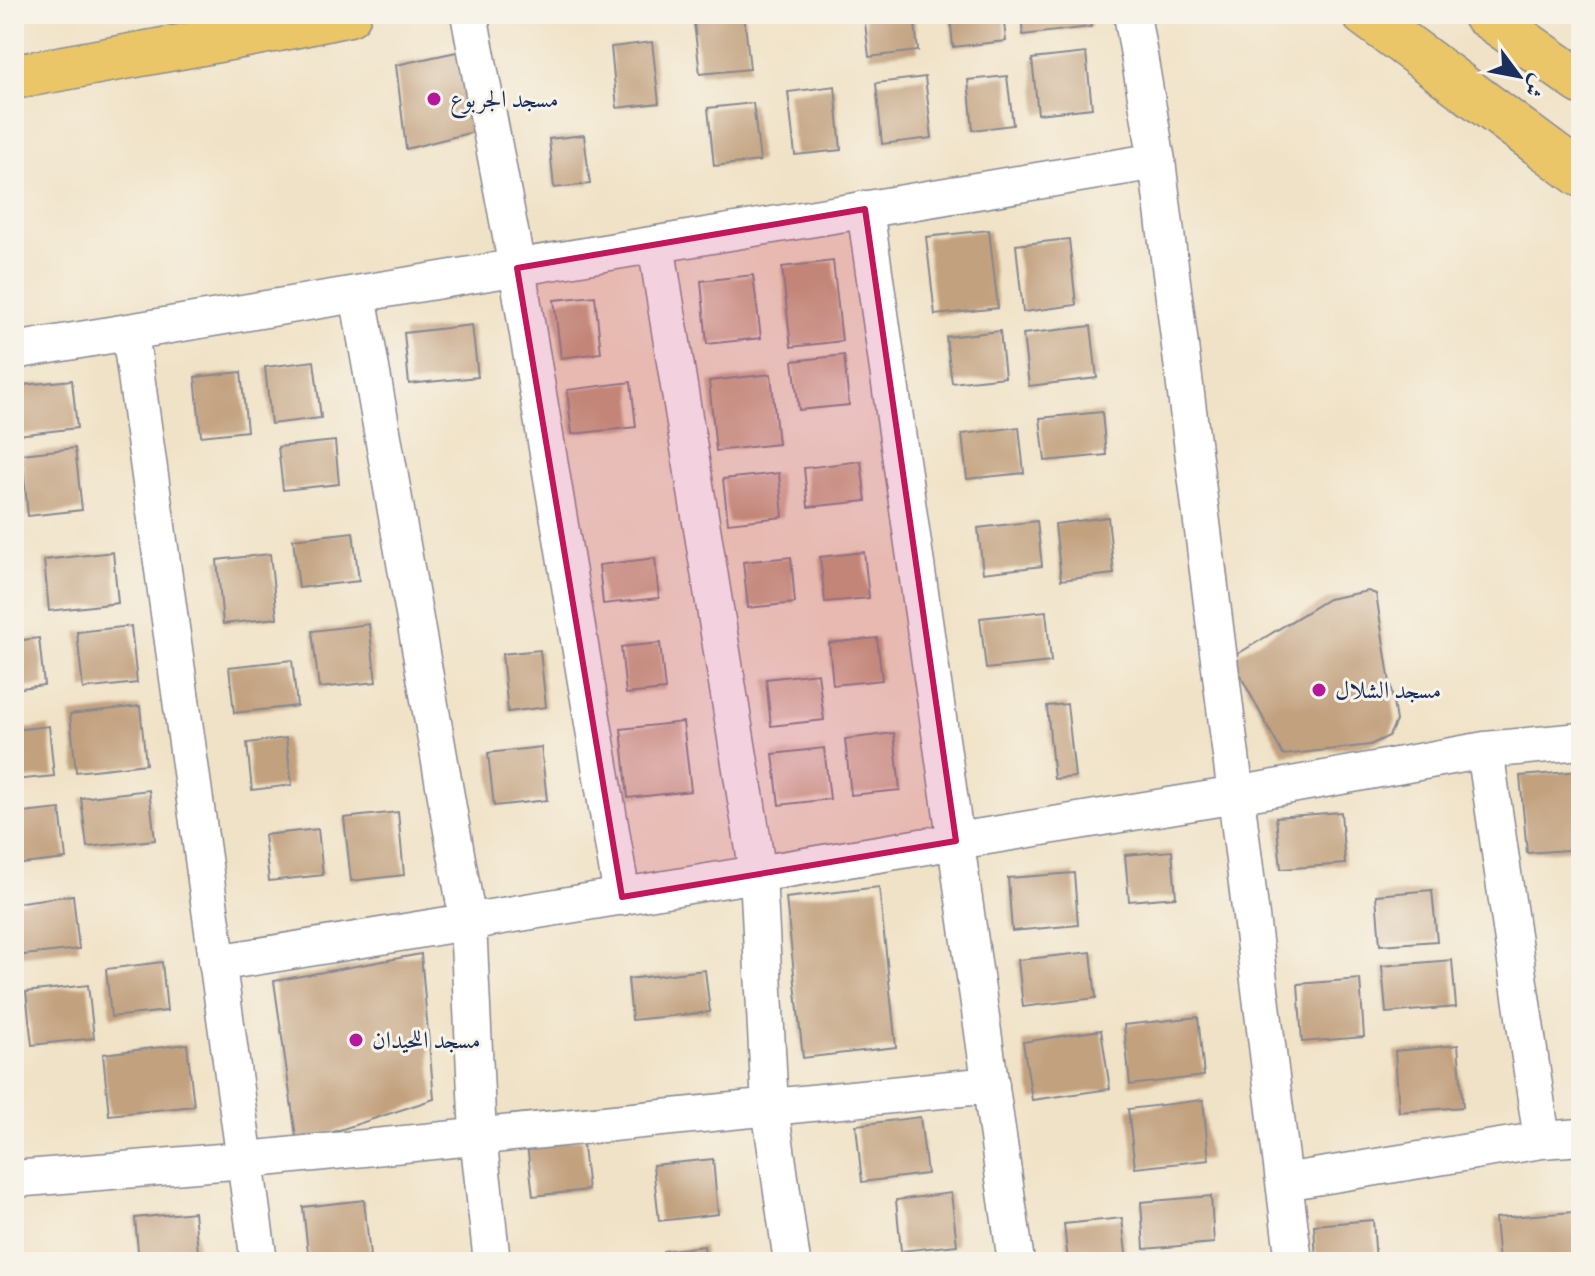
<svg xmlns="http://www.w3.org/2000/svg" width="1595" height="1276" font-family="'IM FELL Double Pica',Amiri,serif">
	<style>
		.building { fill: #c2a17f }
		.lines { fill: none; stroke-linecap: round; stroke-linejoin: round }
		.minor-casing { stroke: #868892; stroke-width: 39 }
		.major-casing { stroke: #868892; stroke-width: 47 }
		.minor { stroke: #fff; stroke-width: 36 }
		.major { stroke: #eac669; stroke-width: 44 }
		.marked { fill: #c2185b; fill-opacity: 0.2; stroke: #c2185b; stroke-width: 6; stroke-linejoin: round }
		.poi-dot { fill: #b5179e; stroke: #f7f3e8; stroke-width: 3 }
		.labels { text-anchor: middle; stroke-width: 6; stroke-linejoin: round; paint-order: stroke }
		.poi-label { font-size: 24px; fill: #1b2f5e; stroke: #f7f3e8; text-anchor: start }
	</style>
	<rect width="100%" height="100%" fill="#f7f3e8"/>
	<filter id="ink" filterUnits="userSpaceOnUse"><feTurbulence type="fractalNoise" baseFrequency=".0125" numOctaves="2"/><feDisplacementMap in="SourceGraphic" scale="16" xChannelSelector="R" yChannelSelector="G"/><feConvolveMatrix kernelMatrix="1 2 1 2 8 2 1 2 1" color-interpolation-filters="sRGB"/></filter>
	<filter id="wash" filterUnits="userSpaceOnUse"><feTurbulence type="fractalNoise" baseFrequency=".006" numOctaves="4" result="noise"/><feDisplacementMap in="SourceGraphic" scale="32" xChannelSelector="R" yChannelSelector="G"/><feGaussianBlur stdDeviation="1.8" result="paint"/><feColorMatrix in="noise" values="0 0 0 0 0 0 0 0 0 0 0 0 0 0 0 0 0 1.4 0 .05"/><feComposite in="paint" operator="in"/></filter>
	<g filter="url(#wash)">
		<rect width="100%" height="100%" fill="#f0e2c6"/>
		<g id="blocks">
			<!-- building -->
			<path class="building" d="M693,14H744L750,69L700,74Z
				M864,14H914L918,51L869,57Z
				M950,14H1003L1006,41L953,47Z
				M1021,14H1089L1091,27L1023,35Z
				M652,42L659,103L617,108L611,47Z
				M461,51L473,132L406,149L396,65Z
				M1086,53L1092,108L1038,114L1032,59Z
				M1007,76L1013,125L973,130L968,80Z
				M925,77L932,138L882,144L876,83Z
				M835,86L841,150L795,155L788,92Z
				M753,103L760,161L714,166L708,108Z
				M584,135L590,184L554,188L549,139Z
				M989,230L998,308L935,315L926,237Z
				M1069,239L1076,305L1023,312L1016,245Z
				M833,261L842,341L791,347L782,267Z
				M753,275L761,338L707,344L701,281Z
				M595,296L601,353L561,358L554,300Z
				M472,325L478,377L409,384L404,333Z
				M1091,326L1097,378L1029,386L1023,334Z
				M1000,331L1005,377L952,383L946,337Z
				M844,355L849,405L799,410L793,361Z
				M314,361L321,418L271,424L265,367Z
				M241,372L247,431L201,436L195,377Z
				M771,374L778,444L716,451L709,381Z
				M72,380L77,428L18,435L14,386Z
				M631,382L636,427L572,434L567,390Z
				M1102,412L1106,455L1045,461L1040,418Z
				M1019,427L1024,473L967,479L962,434Z
				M335,441L339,484L283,490L278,447Z
				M75,448L82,510L28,516L22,454Z
				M861,461L866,501L808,507L804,468Z
				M779,473L783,517L728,523L723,479Z
				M1108,517L1114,574L1061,580L1055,524Z
				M1037,521L1042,566L983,573L978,528Z
				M353,532L359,581L299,588L293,539Z
				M113,552L118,603L49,611L44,560Z
				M864,552L869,598L825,602L820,557Z
				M270,554L277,618L223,624L217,560Z
				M791,557L795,603L748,608L743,562Z
				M655,558L659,598L603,604L599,565Z
				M1368,591L1376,594L1396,721L1389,736L1370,745L1283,755L1231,658L1328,599Z
				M1046,611L1051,662L986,669L980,618Z
				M369,624L376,682L319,688L312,631Z
				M131,626L137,683L83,689L77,632Z
				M39,638L44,685L14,689V641Z
				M877,638L882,680L833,685L829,643Z
				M660,643L665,690L626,694L621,647Z
				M540,650L546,707L508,712L502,654Z
				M292,660L297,706L234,713L229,667Z
				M818,673L824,720L771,726L766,679Z
				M1067,704L1075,777L1054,779L1047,706Z
				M140,706L146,764L76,772L70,714Z
				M683,722L691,791L628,798L621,729Z
				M49,726L54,776L14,780V730Z
				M894,733L900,790L851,795L845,739Z
				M286,738L292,785L252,790L247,743Z
				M541,747L547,800L494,806L488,753Z
				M824,748L830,799L779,805L773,754Z
				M1581,771V849L1527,853L1520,776Z
				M149,790L155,840L87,847L81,798Z
				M60,809L66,859L14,865V814Z
				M398,812L404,875L351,881L344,818Z
				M1341,812L1345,864L1281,869L1276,817Z
				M318,829L323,875L269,881L264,835Z
				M1172,851L1176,897L1129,901L1125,855Z
				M1074,873L1078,925L1012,931L1008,878Z
				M879,887L896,1047L803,1058L786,898Z
				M1432,890L1437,941L1380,945L1376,895Z
				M73,895L79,949L15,956L14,903Z
				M1091,952L1096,998L1023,1007L1018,960Z
				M421,954L434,1099L297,1144L274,981Z
				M1452,960L1456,1007L1386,1013L1382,966Z
				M162,962L167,1011L111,1017L106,969Z
				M705,970L710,1012L632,1020L628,979Z
				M1360,979L1364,1037L1302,1042L1298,984Z
				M88,985L94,1038L32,1045L26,992Z
				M1198,1017L1204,1076L1130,1085L1124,1025Z
				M1101,1030L1110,1089L1032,1100L1023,1042Z
				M187,1044L194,1106L109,1115L103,1054Z
				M1458,1045L1463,1107L1399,1112L1395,1051Z
				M1203,1100L1209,1160L1135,1168L1128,1109Z
				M920,1117L927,1174L862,1182L856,1125Z
				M582,1139L588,1190L533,1196L527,1145Z
				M713,1159L718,1214L659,1221L653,1165Z
				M951,1193L957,1245L901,1251L896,1200Z
				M1211,1196L1214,1243L1144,1249L1141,1202Z
				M364,1200L370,1256L309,1262L303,1207Z
				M194,1212L199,1262H139L135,1218Z
				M1574,1212L1578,1262H1499L1495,1218Z
				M1122,1218L1127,1262H1068L1064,1224Z
				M1373,1220L1376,1262H1316L1314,1225Z
				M704,1246L706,1262H665L663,1251Z"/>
		</g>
	</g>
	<g filter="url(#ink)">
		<use href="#blocks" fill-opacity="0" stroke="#868892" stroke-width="2"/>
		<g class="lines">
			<!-- minor casing -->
			<g class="minor-casing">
				<path id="minor" d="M469,14L517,268L622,897
					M1132,14L1157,161L1294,1262
					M865,209L1016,1262
					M656,244L758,874L770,1107L792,1262
					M358,294L468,922L478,1136L492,1262
					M130,332L259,1262
					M14,351L1157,161
					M1485,750L1542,1140
					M217,963L1236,795L1485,750L1581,741
					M14,1179L245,1160L991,1085
					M1284,1182L1542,1140L1581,1137"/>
			</g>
			<!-- major casing -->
			<g class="major-casing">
				<path id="major" d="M1364,14L1581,175
					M1484,14L1581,82
					M14,77L279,29L349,14"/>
			</g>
			<!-- minor -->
			<use href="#minor" class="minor"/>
			<!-- major -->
			<use href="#major" class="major"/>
		</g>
	</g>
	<!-- marked area -->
	<path class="marked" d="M865,209L956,841L622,897L517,268Z"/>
	<!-- markers -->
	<g class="poi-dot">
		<circle cx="434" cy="99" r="8"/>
		<circle cx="1319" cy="690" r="8"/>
		<circle cx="356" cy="1040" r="8"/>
	</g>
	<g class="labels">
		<!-- poi labels -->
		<g class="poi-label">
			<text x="450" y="107">مسجد الجربوع</text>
			<text x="1335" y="698">مسجد الشلال</text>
			<text x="372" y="1048">مسجد اللحيدان</text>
		</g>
	</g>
	<!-- margin -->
	<rect width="1595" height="1276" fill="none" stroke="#f7f3e8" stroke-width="48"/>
	<!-- north arrow -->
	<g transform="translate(1519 76) rotate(122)" stroke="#f7f3e8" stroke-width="6" paint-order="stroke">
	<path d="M0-6L14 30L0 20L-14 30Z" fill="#1b2f5e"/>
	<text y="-12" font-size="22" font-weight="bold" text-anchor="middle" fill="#1b2f5e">ش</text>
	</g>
</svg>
